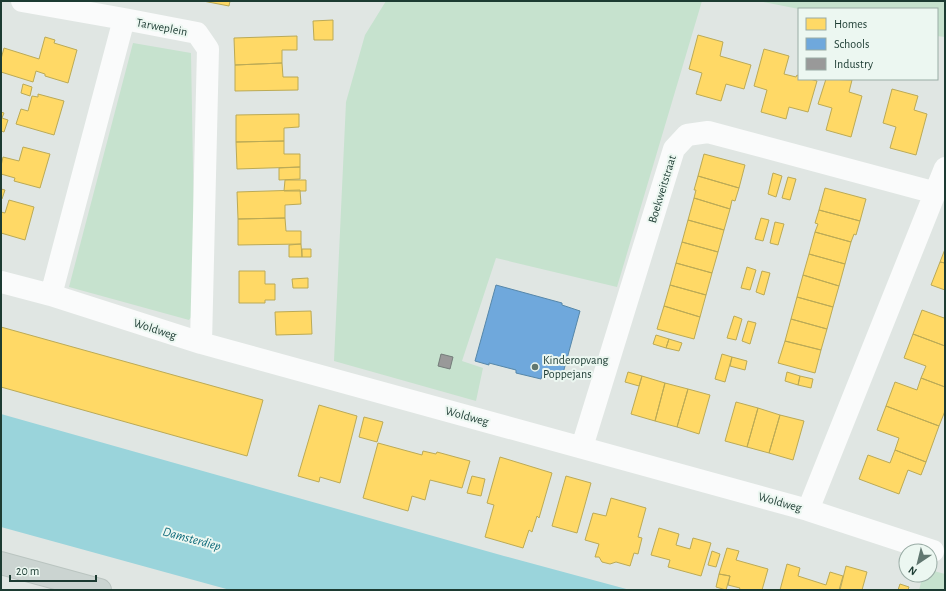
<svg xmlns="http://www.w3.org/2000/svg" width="946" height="591" font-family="'Alegreya Sans',sans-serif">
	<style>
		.green { fill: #c6e2ce }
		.water { fill: #9ad4db }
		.homes { fill: #ffd966; stroke: #bbaa56 }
		.schools { fill: #6fa8dc; stroke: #5687a9 }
		.industry { fill: #999; stroke: #747d7a }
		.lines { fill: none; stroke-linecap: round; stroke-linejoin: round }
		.primary-casing { stroke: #bac4c0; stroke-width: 24 }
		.minor { stroke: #fafbfb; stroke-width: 22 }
		.primary { stroke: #cbd4d1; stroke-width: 22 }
		.poi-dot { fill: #617770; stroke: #ecf7f1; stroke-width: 1.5 }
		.labels { text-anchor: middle; stroke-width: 4; stroke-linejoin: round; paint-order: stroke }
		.street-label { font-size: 12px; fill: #1c3b32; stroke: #ecf7f1 }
		.poi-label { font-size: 12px; fill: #1c3b32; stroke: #ecf7f1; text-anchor: start }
		.water-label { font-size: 13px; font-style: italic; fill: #116d7c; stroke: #ecf7f1 }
	</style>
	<rect width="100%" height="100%" fill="#e0e6e3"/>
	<!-- green -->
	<path class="green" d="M386,1H702L617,287L496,258L462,361L483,368L476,401L334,361L346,102L365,35Z
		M758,1H945V37L937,36V9H799Z
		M133,43L191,53L195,282L194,313L189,320L69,287Z
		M930,570L945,574V590H919L923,575H930Z"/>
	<!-- water -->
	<path class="water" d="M1,414L504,556L630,590H230L1,527Z"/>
	<!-- homes -->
	<path class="homes" d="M203,1H230L229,6Z
		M333,20V40H314L313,21Z
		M698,35L723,42L720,56L751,65L744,89L726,84L721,101L696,94L702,73L689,69Z
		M297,36V50H282V63L235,65L234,38Z
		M45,37L55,40L54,43L77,50L68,83L45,76V74L36,71L33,82L1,72V59L4,48L39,59Z
		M764,49L789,56L784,74L796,77L797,75L799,76V79H810L817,81L808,112L789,107L786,119L761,112L767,90L754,86Z
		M282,63L283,77H298V90L235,91V65Z
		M826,79L852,80L849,92L862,96L851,137L826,130L832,108L818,104Z
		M23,84L32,87L30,96L21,93Z
		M892,89L918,96L914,110L927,114L916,155L890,148L896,127L883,123Z
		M38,94L64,101L54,135L16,124L21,109L28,111L32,96L38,97Z
		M1,112L4,113L2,118L8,120L4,132L1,131Z
		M299,114V127L284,128V141L236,142V115Z
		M284,141V154H300V167L237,169L236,142Z
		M23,147L50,154L40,188L14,181L15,178L1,174V166L3,157L19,161Z
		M704,154L745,165L739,188L698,176Z
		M300,167V179L279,180V168Z
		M773,173L782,176L776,197L768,194Z
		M698,176L739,188L735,201L732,200L730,209L694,198L696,190H694Z
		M788,177L796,179L790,200L782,198Z
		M285,180H306V191H284Z
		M825,188L866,199L860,221L819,210Z
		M1,189L5,190L2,199H1Z
		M300,190L301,204L285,205V218L238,219L237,192Z
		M694,198L730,209L724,230L688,220Z
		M9,200L34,207L25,240L1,233V212L5,213Z
		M819,210L860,221L856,235L854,234L851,242L815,232L818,224L815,223Z
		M285,218L286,231H301V244L238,245V219Z
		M761,218L769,220L763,241L755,239Z
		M688,220L724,230L718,252L682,242Z
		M775,222L784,224L778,245L770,243Z
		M815,232L851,242L845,264L809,254Z
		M682,242L718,252L712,273L676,263Z
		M301,244L302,257H289V245Z
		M302,249H311V257H302Z
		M945,249V263L940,262Z
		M809,254L845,264L839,286L803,275Z
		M940,262L945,263V290L931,285Z
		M676,263L712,273L706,295L670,285Z
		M747,267L756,270L750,290L741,288Z
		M239,271H265V284H275V300H265V303H239Z
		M762,271L770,273L764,295L756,292Z
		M803,275L839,286L833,307L797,297Z
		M308,278V288H293L292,279Z
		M670,285L706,295L700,317L664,306Z
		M797,297L833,307L827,329L791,319Z
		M664,306L700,317L694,339L657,329Z
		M922,310L944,318L945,315V346L913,334Z
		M311,311L312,334L276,335L275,312Z
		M734,316L742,319L736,340L727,338Z
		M791,319L827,329L821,350L785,341Z
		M748,321L756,323L750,344L742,341Z
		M1,327L263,400L247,456L1,387Z
		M913,334L945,346V387L921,378L926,366L904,358Z
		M656,335L669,339L666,348L653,344Z
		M669,339L682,343L679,351L666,348Z
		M785,341L821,350L815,373L778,363Z
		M722,354L732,357L725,382L715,379Z
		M732,357L747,361L745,370L730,366Z
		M628,372L642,376L639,386L625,382Z
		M787,372L800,376L798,385L785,381Z
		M642,376L665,383L655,421L631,414Z
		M800,376L813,379L811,388L798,385Z
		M921,378L945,387V411L939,426L886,406L895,382L917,390Z
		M665,383L688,389L677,427L655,421Z
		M688,389L710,395L699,434L677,427Z
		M736,402L758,408L747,447L725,441Z
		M319,405L357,416L340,483L320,477L319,482L298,476Z
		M886,406L939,426L926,462L895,450L899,438L877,430Z
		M758,408L780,415L769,453L747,447Z
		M780,415L804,421L793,460L769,453Z
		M364,417L383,422L377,442L359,437Z
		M378,443L422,455L423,451L436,454L437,452L470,461L462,488L430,480L425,500L412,496L408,511L363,498Z
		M895,450L926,462L921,475L908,470L899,494L859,479L868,455L890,463Z
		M500,457L552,473L539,518L537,516L532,532L529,530L523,548L485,537L494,505L487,503Z
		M472,476L485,479L481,496L467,493Z
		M566,476L591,483L577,533L552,526Z
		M611,498L646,508L638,537L642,538L638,554L634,553L630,566L616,562L610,564L602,562L599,557H595L599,544L585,540L593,513L606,516Z
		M659,528L679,534L676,545L690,549L693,538L711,543L701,576L668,567L670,560L651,555Z
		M727,548L739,551L736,560L768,569L762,590H739L740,588L728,585L730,576L719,574Z
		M712,551L720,554L716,567L708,565Z
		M787,564L800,568L798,576L826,585L830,572L843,576L839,590H780Z
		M846,566L867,572L862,590H840Z
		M719,574L730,576L726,590L716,587Z
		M900,584L909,587L908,590H898Z"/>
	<!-- schools -->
	<path class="schools" d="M496,285L562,303V305L580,311L562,377L543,372L541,379L516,373V370L489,363V365L475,361Z"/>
	<!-- industry -->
	<path class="industry" d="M441,354L453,357L450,369L438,366Z"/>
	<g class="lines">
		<!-- primary casing -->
		<g class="primary-casing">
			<path id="primary" d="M1,563L100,590"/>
		</g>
		<!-- minor -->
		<path class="minor" d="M22,1L124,19
			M1,282L51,295L201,343L808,510L933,551
			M51,295L124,19L197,33L208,49L201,343
			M582,447L674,149L687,135L708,132L936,193
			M808,510L945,168"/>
		<!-- primary -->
		<use href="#primary" class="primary"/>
	</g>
	<!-- markers -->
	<circle class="poi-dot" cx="535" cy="367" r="4"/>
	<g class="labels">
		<!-- street labels -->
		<g class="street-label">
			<text transform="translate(162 27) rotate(11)" y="4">Tarweplein</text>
			<text transform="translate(662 189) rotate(-73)" y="4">Boekweitstraat</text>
			<text transform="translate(155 329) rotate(18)" y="4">Woldweg</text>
			<text transform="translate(467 416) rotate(15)" y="4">Woldweg</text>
			<text transform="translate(780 502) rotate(16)" y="4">Woldweg</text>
		</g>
		<!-- poi labels -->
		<g class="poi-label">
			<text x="543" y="364">Kinderopvang<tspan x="543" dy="14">Poppejans</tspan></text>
		</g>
		<!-- water labels -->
		<g class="water-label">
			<text transform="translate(192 538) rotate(15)" y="5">Damsterdiep</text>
		</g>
	</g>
	<!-- border -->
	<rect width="946" height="591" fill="none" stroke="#1c3b32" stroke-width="4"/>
	<!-- legend -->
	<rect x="798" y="8" width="140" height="72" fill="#ecf7f1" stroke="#99aca5"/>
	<rect x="806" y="18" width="20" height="12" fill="#ffd966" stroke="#99aca5"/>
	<text x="834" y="28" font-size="12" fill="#1c3b32">Homes</text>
	<rect x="806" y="38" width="20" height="12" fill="#6fa8dc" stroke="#99aca5"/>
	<text x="834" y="48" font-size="12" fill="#1c3b32">Schools</text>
	<rect x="806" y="58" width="20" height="12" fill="#999999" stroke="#99aca5"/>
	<text x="834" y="68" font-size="12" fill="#1c3b32">Industry</text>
	<!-- north arrow -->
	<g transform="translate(918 563) rotate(215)"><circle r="19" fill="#ecf7f1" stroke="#99aca5"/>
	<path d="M0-3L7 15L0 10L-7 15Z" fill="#617770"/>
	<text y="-6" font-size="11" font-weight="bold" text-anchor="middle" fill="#1c3b32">N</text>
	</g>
	<!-- scale -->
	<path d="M10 575v6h86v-6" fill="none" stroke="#1c3b32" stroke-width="2"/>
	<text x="16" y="575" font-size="12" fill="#1c3b32" stroke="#ecf7f1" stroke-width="3" paint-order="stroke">20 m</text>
</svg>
